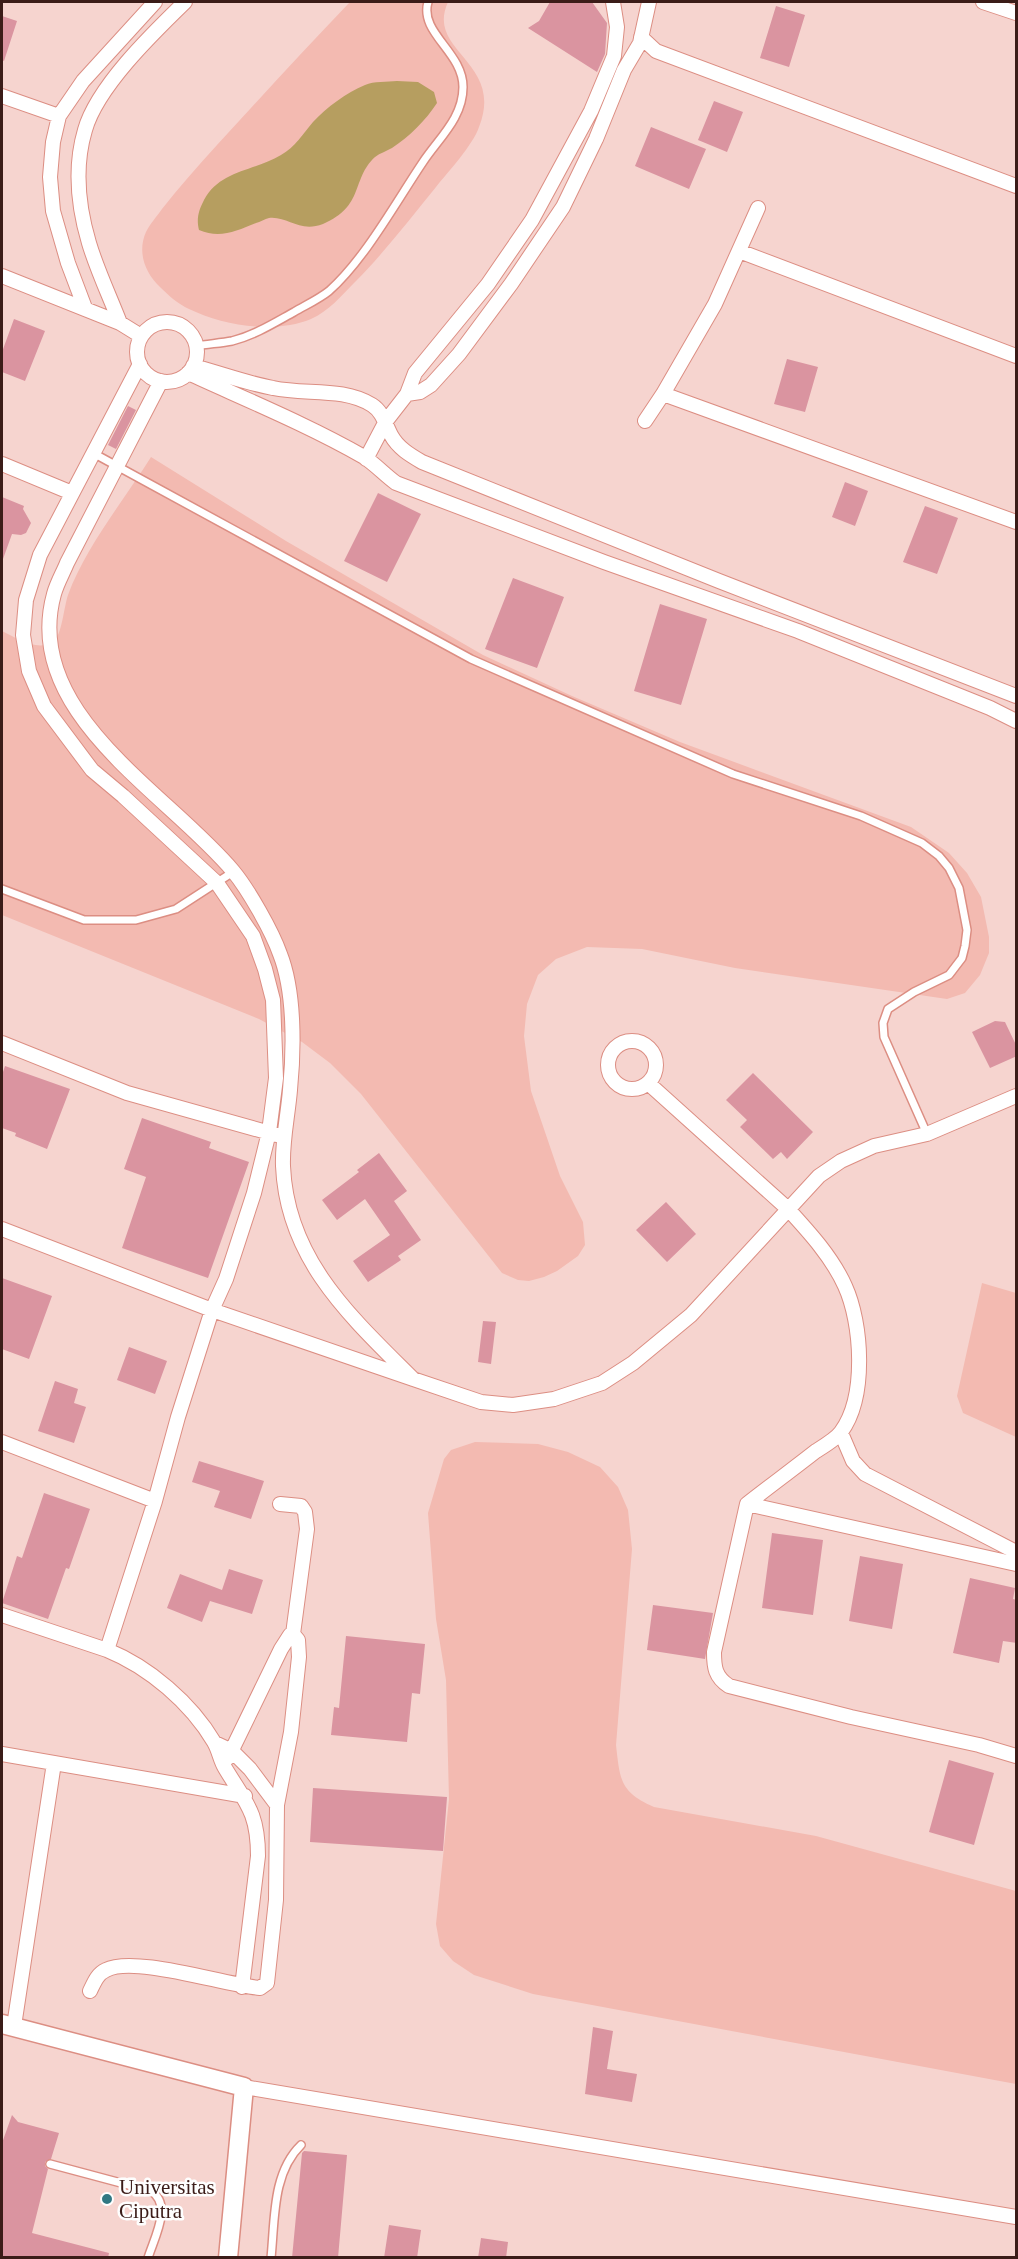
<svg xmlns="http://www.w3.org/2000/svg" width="1018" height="2259" font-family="Georgia,serif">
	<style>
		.green { fill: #f3bab1 }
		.water { fill: #b69e60 }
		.building { fill: #da94a0 }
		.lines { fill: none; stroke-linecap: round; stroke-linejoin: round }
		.lane-casing { stroke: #dc8e83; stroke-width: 10 }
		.street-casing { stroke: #dc8e83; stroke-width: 16 }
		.secondary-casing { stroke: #dc8e83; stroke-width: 21 }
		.lane { stroke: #fff; stroke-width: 7 }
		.street { stroke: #fff; stroke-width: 14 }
		.secondary { stroke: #fff; stroke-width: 18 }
		.poi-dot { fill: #317883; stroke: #fefefe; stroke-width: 2 }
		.labels { text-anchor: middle; stroke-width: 5; stroke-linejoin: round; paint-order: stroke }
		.poi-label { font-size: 21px; fill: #3b1c18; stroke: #fefefe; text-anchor: start }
	</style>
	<rect width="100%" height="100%" fill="#f6d4cf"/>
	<!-- green -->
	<path class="green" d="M350,2H448C425,52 505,61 479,127C473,145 448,172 436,187C409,220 384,253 354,283C341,296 329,311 311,319C275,334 224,326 189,309C178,304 168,295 160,287C145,273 137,252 146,232C150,224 157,216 162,209C179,187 198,166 217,145C261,97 305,49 350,2Z
		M151,457L286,541L483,655L572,696L680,742L911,827L949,853L967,873L981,897L989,937V953L980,975L965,993L947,999L735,968L642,949L587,947L556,959L538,975L527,1004L524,1036L531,1091L560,1176L583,1222L585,1245L578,1256L557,1271L544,1277L529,1281L518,1280L502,1273L361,1094L330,1063L302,1042L259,1019L2,915V631C17,638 37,652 53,642C62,636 64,606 68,595C85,548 124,500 151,457Z
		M982,1283L1016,1293V1437L963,1413L957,1396Z
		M475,1442L538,1444L568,1452L600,1467L618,1487L628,1510L632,1549L616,1745C620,1780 620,1792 654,1807L816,1836L1016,1891V2084L533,1994L474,1975L453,1961L440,1946L436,1924L449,1799L446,1680L436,1619L428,1513L444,1459L451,1450Z"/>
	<!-- water -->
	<path class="water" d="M397,81L418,82L434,92L437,103C426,120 409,137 392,148C387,151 380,153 375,157C351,179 365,206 323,224C299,233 288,216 269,218C265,219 260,222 256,223C236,231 220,239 199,230C196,218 199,210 204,200C220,170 255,171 281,155C295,147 303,134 313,122C327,107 346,93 365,85C374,81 387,82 397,81Z"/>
	<!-- building -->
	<path class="building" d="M550,2H592L607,23L605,54L597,72L528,28L539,21Z
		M776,6L805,15L789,67L760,58Z
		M2,16L17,21L4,61L2,60Z
		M714,101L743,112L727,152L698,140Z
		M651,127L706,149L689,189L635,166Z
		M14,319L45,331L25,381L2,372V352Z
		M787,359L818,367L805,412L774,404Z
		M128,406L136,410L116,449L108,445Z
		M845,482L868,491L855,526L832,517Z
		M378,493L421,514L387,582L344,561Z
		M2,497L24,506L23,509L31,523L26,533L21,535L12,534L3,559Z
		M925,506L958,518L937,574L903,562Z
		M513,578L564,597L537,668L485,649Z
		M660,604L707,619L681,705L634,691Z
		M995,1021L1005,1022L1017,1047V1056L990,1068L972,1032Z
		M5,1066L70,1089L47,1149L15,1136L16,1133L2,1128V1075Z
		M753,1073L813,1132L787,1159L781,1152L773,1159L740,1127L747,1120L726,1100Z
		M142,1118L211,1142L209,1148L249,1162L208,1278L122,1248L146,1177L124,1169Z
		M379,1153L407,1191L394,1201L421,1240L398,1256L401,1260L368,1282L353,1261L390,1235L365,1199L337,1220L322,1200L359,1172L357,1170Z
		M666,1202L696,1234L667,1262L636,1230Z
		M2,1278L52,1296L29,1359L2,1349Z
		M483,1321L496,1322L491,1364L478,1362Z
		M129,1347L167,1361L155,1394L117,1380Z
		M55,1381L78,1389L74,1403L86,1407L74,1443L38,1431Z
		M199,1461L264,1481L251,1519L214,1507L220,1491L192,1482Z
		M44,1493L90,1509L69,1569L66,1568L48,1619L2,1603L17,1556L22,1558Z
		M772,1533L823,1540L813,1615L762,1608Z
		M860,1556L903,1564L892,1629L849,1621Z
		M229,1569L263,1580L252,1614L210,1601L202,1622L167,1608L180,1574L222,1590Z
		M970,1578L1015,1588L1013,1599L1017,1600V1643L1003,1641L999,1663L953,1653Z
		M653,1605L713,1613L705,1659L647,1650Z
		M346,1636L425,1644L420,1694L412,1693L407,1742L331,1735L334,1707L339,1708Z
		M949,1760L994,1773L974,1845L929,1832Z
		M313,1788L447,1797L443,1851L310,1842Z
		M593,2027L613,2031L607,2069L637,2074L632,2102L585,2094Z
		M12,2115L18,2122L59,2133L51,2159L45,2162V2166L48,2169L32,2233L109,2253L108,2258H2V2143Z
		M304,2151L347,2155L338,2258H292L302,2153Z
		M389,2225L421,2230L417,2258H384Z
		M481,2238L508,2242L506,2258H478Z"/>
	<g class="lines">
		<!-- lane casing -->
		<g class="lane-casing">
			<path id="lane" d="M196,346C208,344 221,343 232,341C255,335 274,323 294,312C306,305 319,299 329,291C365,259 396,202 423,162C439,138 463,118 463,87C463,52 419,33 428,2
				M93,453L471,659L733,774L861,816L922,843L939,856L949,868L959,888L967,930L965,946L962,958L949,975L914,992L888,1009L883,1023L884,1037L927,1134
				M2,889L84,920H136L176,909L233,872
				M50,2164L151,2191C173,2205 154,2238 148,2258
				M271,2258C275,2220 272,2173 301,2145"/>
		</g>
		<!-- street casing -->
		<g class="street-casing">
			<path id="street" d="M983,2L1016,13
				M641,37L656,51L1016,186
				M2,96L59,116
				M739,251L1016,356
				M2,276L120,323L141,336
				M85,308L68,263L53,211L50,177L53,142L59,116L83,81L155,2
				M137 352a30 30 0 1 1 60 0a30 30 0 1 1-60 0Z
				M120,323C110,297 97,270 89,243C78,206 74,167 85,130C97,87 153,33 185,2
				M140,364L40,555L26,600L23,635L29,671L44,706L92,770L123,796L217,883L253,936L265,969L273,1000L276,1078L269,1132L254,1193L226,1279L212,1310L178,1417L155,1501L107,1650C149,1667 191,1703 214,1742C219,1750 220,1760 225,1768C246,1803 258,1812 258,1856L242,1987
				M193,366C220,373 246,383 273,388C306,395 343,387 372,405C383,412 385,424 391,435C398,448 410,455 422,462L719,581L1016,696
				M188,373C247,400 308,425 364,457C375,464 385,475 396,483L604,562L798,631L990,708L1016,721
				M161,381L67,563C63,573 57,583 54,594C21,713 168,793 233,871C248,889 272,931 280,954C295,992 294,1050 290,1090C288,1115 282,1141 283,1166C287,1260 351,1317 413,1379
				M407,394L420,392L431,385L459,354L511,284L563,207L596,139L624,70L640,43L649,2
				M663,394L1016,522
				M645,421L663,394L715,304L758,208
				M366,459L386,421L407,394L415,373L488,284L532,220L591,111L614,56L617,27L613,2
				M2,464L72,493
				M608 1065a24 24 0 1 1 48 0a24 24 0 1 1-48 0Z
				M2,1043L127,1093L277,1135
				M648,1083L788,1209C809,1232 832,1257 845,1286C862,1323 867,1397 841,1432C836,1439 824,1446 816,1451C793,1469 770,1486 747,1504L714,1652C714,1667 715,1677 729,1686L851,1717L979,1745L1016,1756
				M2,1229L212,1310L413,1379L481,1402L513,1405L554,1399L602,1383L633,1363L691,1315L819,1176L841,1161L874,1146L927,1134L1016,1096
				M841,1433L853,1461L865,1474L1016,1552
				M2,1442L155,1501
				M280,1504L301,1506L305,1512L307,1529L293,1634
				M747,1504L1016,1564
				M2,1615L107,1650
				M2,1754L245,1796
				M228,1758L281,1649L290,1635L293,1634L298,1640L299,1657L291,1732L277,1805
				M90,1991C94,1983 97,1974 106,1970C134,1955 225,1985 260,1988L267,1983L276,1900L277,1805L250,1769L232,1751L215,1743
				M14,2026L54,1763
				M244,2087L1016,2217"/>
		</g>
		<!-- secondary casing -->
		<g class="secondary-casing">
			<path id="secondary" d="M2,2024L244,2087L228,2258"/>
		</g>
		<!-- lane -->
		<use href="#lane" class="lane"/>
		<!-- street -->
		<use href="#street" class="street"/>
		<!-- secondary -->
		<use href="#secondary" class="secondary"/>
	</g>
	<!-- markers -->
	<circle class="poi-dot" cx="107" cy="2199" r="6"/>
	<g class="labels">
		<!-- poi labels -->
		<g class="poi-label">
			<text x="119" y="2194">Universitas<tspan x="119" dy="24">Ciputra</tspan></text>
		</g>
	</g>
	<!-- border -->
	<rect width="1018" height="2259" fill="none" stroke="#3b1c18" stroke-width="6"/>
</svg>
